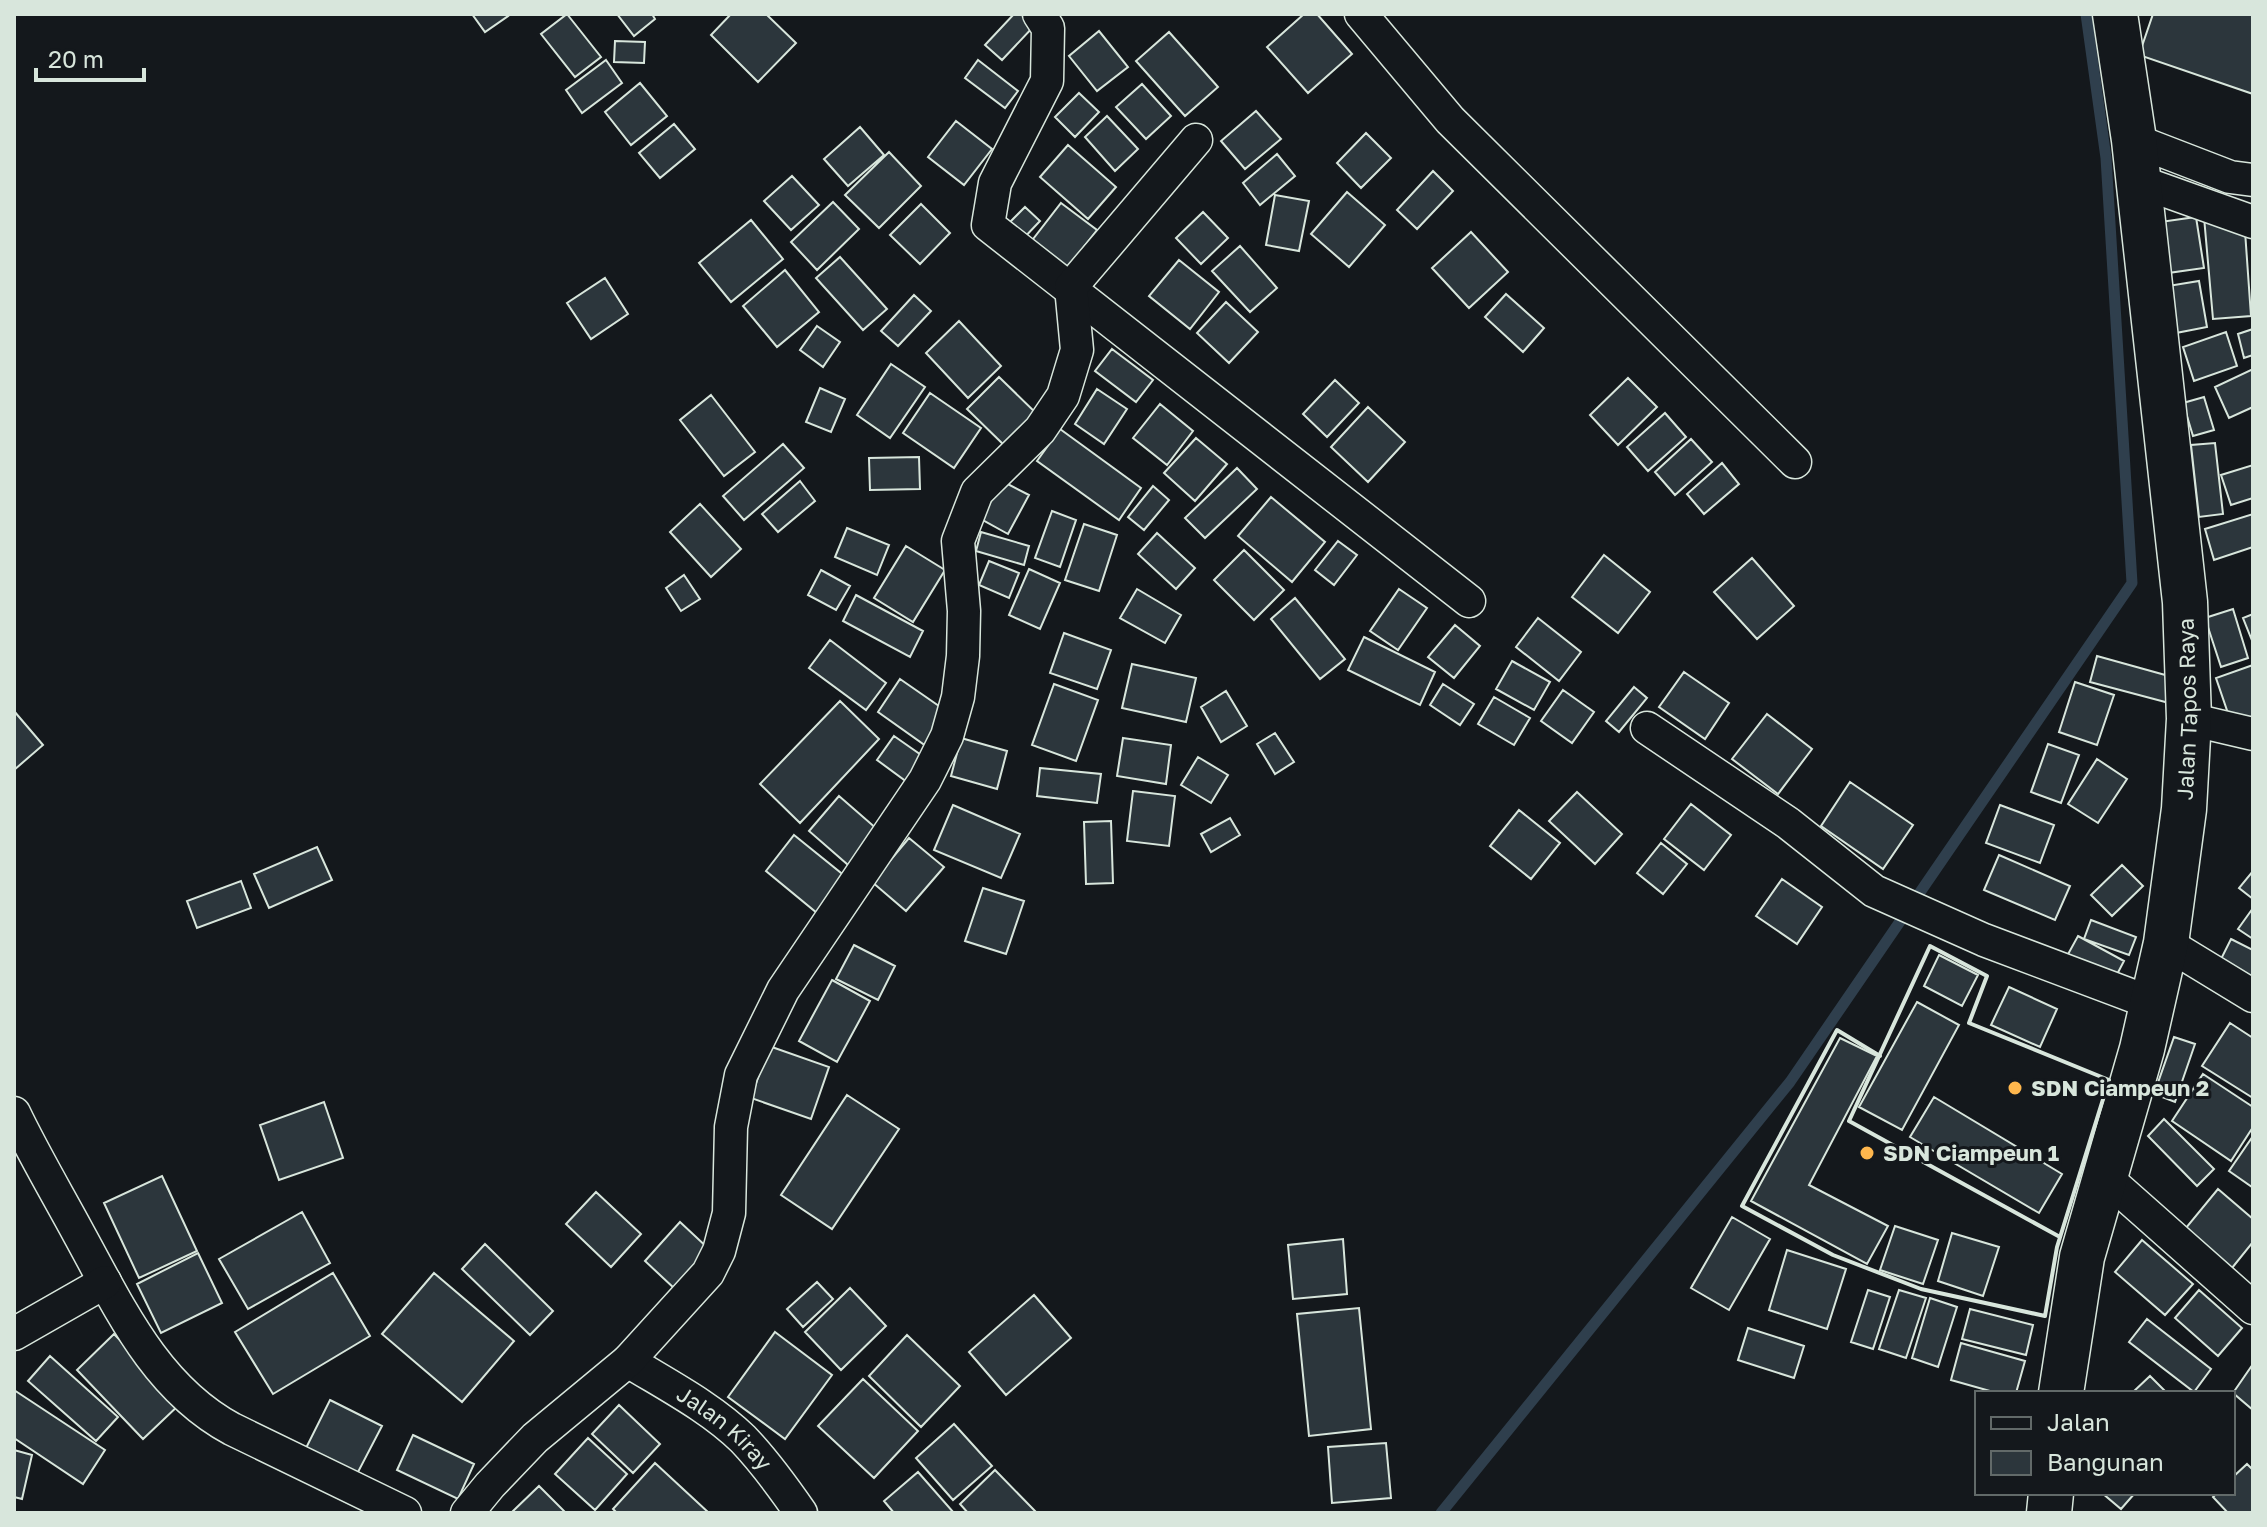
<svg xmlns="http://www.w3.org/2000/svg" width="2267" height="1527" font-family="'Golos Text',sans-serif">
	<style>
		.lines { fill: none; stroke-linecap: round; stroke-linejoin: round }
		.stream { stroke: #2f3f4d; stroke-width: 11 }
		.building { fill: #2c363c; stroke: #d8e6dc; stroke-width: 2 }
		.street-casing { stroke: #d8e6dc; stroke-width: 35 }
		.secondary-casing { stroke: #d8e6dc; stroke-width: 47 }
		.street { stroke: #14181c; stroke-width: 32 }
		.secondary { stroke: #14181c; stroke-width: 44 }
		.wall { stroke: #d8e6dc; stroke-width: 4 }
		.poi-dot { fill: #ffb74d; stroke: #14181c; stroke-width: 3 }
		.labels { text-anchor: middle; stroke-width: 6; stroke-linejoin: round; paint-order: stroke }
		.street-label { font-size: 22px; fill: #d8e6dc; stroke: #14181c }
		.poi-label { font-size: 22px; font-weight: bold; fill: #d8e6dc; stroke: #14181c; text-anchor: start }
	</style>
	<rect width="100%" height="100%" fill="#14181c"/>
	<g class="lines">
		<!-- stream -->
		<path class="stream" d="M1441,1513L1790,1082L2132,583L2106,158L2086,14"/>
	</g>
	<!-- building -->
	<path class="building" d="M472,14H511L485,32Z
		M567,14L601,57L575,77L541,34Z
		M617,14H652L655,19L634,36Z
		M731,14H766L796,43L758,82L711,35Z
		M1014,14H1023L1035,25L1002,60L985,45Z
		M1304,14H1317L1352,54L1308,93L1267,47Z
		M2153,14H2253V94L2139,55Z
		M1099,31L1128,67L1097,91L1069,56Z
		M1169,32L1218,87L1185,116L1136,61Z
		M615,41L645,42L644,63L614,62Z
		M606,60L622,83L582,113L566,90Z
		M978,60L1018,91L1005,108L965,78Z
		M640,83L667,116L631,145L605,112Z
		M1142,84L1171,116L1146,139L1116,107Z
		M1079,93L1099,112L1075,137L1055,117Z
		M1256,111L1281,139L1245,169L1221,141Z
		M1107,116L1138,149L1115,171L1085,137Z
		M956,121L992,149L964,185L928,157Z
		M674,124L695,149L660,178L639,153Z
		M860,127L884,155L848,186L824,159Z
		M1366,133L1391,158L1361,188L1337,163Z
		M1068,145L1116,187L1088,219L1040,177Z
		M889,152L921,186L879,228L845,195Z
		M1277,154L1295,176L1260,205L1243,183Z
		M1433,171L1453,191L1417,229L1397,210Z
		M792,176L819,205L791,230L764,201Z
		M1347,192L1385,225L1349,267L1311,234Z
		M1275,195L1309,201L1299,251L1266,245Z
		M833,202L859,229L817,270L791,242Z
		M1061,203L1097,230L1066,270L1030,243Z
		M921,204L950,233L920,264L890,235Z
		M1025,207L1040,221L1020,242L1005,227Z
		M1203,212L1228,238L1201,264L1176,238Z
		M2196,217L2204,268L2168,273L2160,222Z
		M2204,217L2245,231L2251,316L2213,319Z
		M751,220L783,259L731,302L699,263Z
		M1471,232L1508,272L1469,308L1432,268Z
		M1240,246L1277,288L1250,312L1212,271Z
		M840,257L887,309L863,330L816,278Z
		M1179,260L1219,292L1190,329L1149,296Z
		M785,270L819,312L777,347L743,306Z
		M605,278L628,314L591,339L567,303Z
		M2199,281L2207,327L2176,333L2168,286Z
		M1506,294L1544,328L1523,352L1485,317Z
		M914,295L931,311L898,346L881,331Z
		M1226,302L1258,332L1229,363L1197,333Z
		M959,321L1001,366L968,398L926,353Z
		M817,326L840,342L823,367L800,350Z
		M2253,329V355L2244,358L2238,334Z
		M2226,332L2237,366L2194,381L2183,347Z
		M1112,349L1153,380L1136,402L1095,371Z
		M891,364L925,387L890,438L857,415Z
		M2253,369V407L2229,418L2215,387Z
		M999,377L1038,415L1007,448L967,409Z
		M1628,378L1657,407L1618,445L1590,415Z
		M1335,380L1359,403L1327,437L1303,414Z
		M820,388L845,399L831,432L806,422Z
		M1097,389L1127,409L1104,444L1075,424Z
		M930,393L981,428L954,468L903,433Z
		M711,395L755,452L724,476L680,420Z
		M2204,397L2214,430L2193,436L2183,403Z
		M1160,404L1193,431L1167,465L1133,438Z
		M1368,407L1405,442L1368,482L1331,447Z
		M1665,413L1686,437L1648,471L1627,447Z
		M1060,429L1141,488L1119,520L1037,461Z
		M1196,438L1227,464L1195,501L1164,473Z
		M1691,439L1712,462L1675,495L1655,472Z
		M2215,443L2223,514L2199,517L2191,445Z
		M783,444L804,468L744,520L723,496Z
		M919,457L920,489L870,490L869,458Z
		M1722,463L1739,484L1704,514L1687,494Z
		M2253,465V498L2231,505L2221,475Z
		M1237,468L1257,489L1205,538L1185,518Z
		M800,481L815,501L778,532L762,514Z
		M1002,481L1029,495L1008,534L981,519Z
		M1153,486L1169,500L1144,530L1128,517Z
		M1271,497L1325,542L1292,582L1238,536Z
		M700,504L741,549L711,577L670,532Z
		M1052,511L1076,520L1060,567L1035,558Z
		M2253,514V547L2214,560L2205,529Z
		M1084,524L1117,535L1099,591L1065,580Z
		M847,528L889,545L877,575L835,557Z
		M981,532L1029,546L1024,565L976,551Z
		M1157,533L1195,568L1176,589L1138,554Z
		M1338,541L1357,555L1334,585L1315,570Z
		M906,546L945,570L913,622L874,598Z
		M1244,550L1284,590L1254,620L1214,580Z
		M1604,555L1650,592L1618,633L1572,597Z
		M1752,558L1794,606L1757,639L1714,592Z
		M989,561L1019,573L1009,598L979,585Z
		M1029,569L1060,583L1040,629L1009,615Z
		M821,570L850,586L836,610L808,595Z
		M684,575L700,599L681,611L666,588Z
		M1137,589L1181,615L1165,643L1120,618Z
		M1399,589L1427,608L1398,650L1370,631Z
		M856,595L923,631L910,657L843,621Z
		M1295,598L1345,659L1320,679L1271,619Z
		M2233,609L2248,658L2221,667L2205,618Z
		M2253,614V643L2243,618Z
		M1538,618L1581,652L1559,681L1516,647Z
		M1455,625L1480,646L1454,678L1428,657Z
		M1064,633L1111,650L1097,689L1050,673Z
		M1364,637L1435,672L1420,705L1348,670Z
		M830,640L886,683L866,710L809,668Z
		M2097,656L2176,678L2169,703L2090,682Z
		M1512,661L1550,682L1534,710L1496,689Z
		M1132,664L1196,678L1186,722L1122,708Z
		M2253,665V718L2232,725L2216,678Z
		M1684,672L1729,703L1705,739L1659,707Z
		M900,679L949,713L926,746L878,712Z
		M2075,682L2114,695L2097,745L2059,732Z
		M1054,684L1098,700L1076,761L1032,745Z
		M1443,684L1474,704L1460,725L1430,705Z
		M1634,687L1647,698L1619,732L1606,721Z
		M1563,690L1594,712L1572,743L1541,721Z
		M1226,691L1247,726L1221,742L1201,707Z
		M1494,697L1530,718L1514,745L1478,724Z
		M840,701L879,739L800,823L760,784Z
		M14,711L43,745L14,770Z
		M1767,714L1812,749L1778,794L1732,759Z
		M1275,733L1294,762L1275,774L1257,744Z
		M894,736L924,757L907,782L877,760Z
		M961,738L1007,751L997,789L951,776Z
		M1123,738L1171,745L1166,784L1117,776Z
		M2048,744L2079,755L2061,803L2031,792Z
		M1198,757L1228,775L1211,803L1181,785Z
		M2097,759L2127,779L2098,823L2068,804Z
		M1040,768L1101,774L1097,803L1037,796Z
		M1850,782L1913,825L1883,869L1821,826Z
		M1133,791L1175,796L1169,846L1127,841Z
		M1577,792L1622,834L1595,864L1549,821Z
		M839,796L885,836L855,871L809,831Z
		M1691,804L1731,835L1704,870L1664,839Z
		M953,805L1020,834L1001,878L934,850Z
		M2000,805L2054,825L2040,863L1986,843Z
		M1519,810L1560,843L1531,879L1490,846Z
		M1230,818L1240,835L1211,852L1201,834Z
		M1111,821L1113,883L1086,884L1084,822Z
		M794,835L846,877L817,913L766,871Z
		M909,838L944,867L906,911L872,882Z
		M1661,843L1687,864L1663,894L1637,873Z
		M317,847L332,880L269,908L254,874Z
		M1999,855L2070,886L2055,920L1984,890Z
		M2122,865L2143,886L2112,916L2091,895Z
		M2253,871V899L2239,888Z
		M1782,879L1822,907L1797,944L1756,916Z
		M241,881L251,908L197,928L187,901Z
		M983,888L1024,901L1006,954L965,941Z
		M2253,908V939L2238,929Z
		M2091,920L2136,937L2129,955L2084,939Z
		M2078,936L2124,961L2113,982L2067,956Z
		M2231,939L2253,950V983L2218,965Z
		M854,945L895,966L878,1000L836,979Z
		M1939,955L1978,975L1962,1006L1924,986Z
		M832,980L870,1001L837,1062L799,1041Z
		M2009,987L2057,1009L2040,1047L1991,1025Z
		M1917,1002L1959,1025L1902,1130L1859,1107Z
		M2230,1023L2253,1038V1098L2202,1066Z
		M2174,1037L2195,1044L2175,1102L2154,1094Z
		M1840,1038L1877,1056L1809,1185L1888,1226L1867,1264L1751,1201Z
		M769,1046L829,1067L811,1119L751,1098Z
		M2203,1074L2253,1107V1127L2231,1161L2172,1121Z
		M847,1095L899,1129L832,1229L781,1195Z
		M1934,1097L2062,1174L2039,1213L1910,1137Z
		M324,1102L343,1158L279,1180L260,1125Z
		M2164,1119L2214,1169L2197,1186L2148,1136Z
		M2253,1136V1185L2252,1187L2229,1171Z
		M162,1176L197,1251L139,1278L104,1203Z
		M2218,1189L2253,1219V1242L2232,1268L2185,1229Z
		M596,1192L641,1234L611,1267L566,1224Z
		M302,1212L330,1263L248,1309L219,1259Z
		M1732,1217L1770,1239L1729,1310L1691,1288Z
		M680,1222L710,1250L675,1289L645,1261Z
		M1895,1226L1938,1240L1923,1284L1880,1270Z
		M1952,1233L1999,1247L1983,1296L1938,1281Z
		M1343,1239L1347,1294L1293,1299L1288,1245Z
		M2142,1240L2193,1284L2165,1315L2115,1272Z
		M485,1244L553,1311L530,1335L462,1269Z
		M1787,1250L1846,1269L1827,1329L1769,1310Z
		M198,1253L222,1303L161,1333L137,1284Z
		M333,1273L370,1336L273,1394L235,1332Z
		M434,1273L514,1341L462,1402L382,1334Z
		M817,1282L833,1299L803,1327L787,1309Z
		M850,1288L886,1326L841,1370L805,1332Z
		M1868,1290L1890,1297L1873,1349L1851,1342Z
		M1899,1290L1926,1298L1906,1358L1879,1349Z
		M2199,1290L2242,1328L2218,1356L2175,1318Z
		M1034,1295L1071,1338L1006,1395L969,1352Z
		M1930,1298L1957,1307L1938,1367L1912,1358Z
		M1359,1308L1371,1429L1309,1436L1297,1314Z
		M1970,1309L2033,1325L2026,1355L1962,1339Z
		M2147,1319L2211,1369L2194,1392L2129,1342Z
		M1748,1328L1804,1346L1794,1378L1738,1360Z
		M775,1332L832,1375L785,1439L728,1397Z
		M114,1334L181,1403L143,1439L77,1370Z
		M907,1335L960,1386L921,1427L869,1376Z
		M1961,1343L2025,1361L2016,1393H1997L1951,1380Z
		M50,1356L118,1417L96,1441L28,1381Z
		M2253,1364V1410L2233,1393Z
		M2150,1376L2164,1390L2161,1393H2132Z
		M863,1379L918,1431L874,1478L818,1426Z
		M14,1390L105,1450L83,1484L14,1438Z
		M330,1400L382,1426L357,1474L306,1448Z
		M619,1405L660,1444L633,1473L592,1434Z
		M954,1424L992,1466L953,1500L916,1458Z
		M413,1435L474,1464L458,1499L397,1470Z
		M588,1438L627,1474L595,1510L555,1474Z
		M1386,1443L1391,1498L1332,1503L1328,1447Z
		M14,1450L32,1455L22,1499L14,1497Z
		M655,1463L709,1513H617L613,1509Z
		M2247,1464L2253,1470V1513H2228L2213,1497L2217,1493H2233V1477Z
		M995,1470L1036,1512L1035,1513H968L960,1504Z
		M918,1472L954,1513H894L884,1501Z
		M539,1486L565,1512L511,1513Z
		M2102,1493H2135L2121,1509Z"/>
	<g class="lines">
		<!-- street casing -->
		<g class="street-casing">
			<g id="street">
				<path d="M1039,14L1048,28L1047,81L995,183L988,225L1469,601"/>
				<path d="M1361,14L1450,120L1795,462"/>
				<path d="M2134,140L2230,177L2253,180"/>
				<path d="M2138,181L2253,222"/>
				<path d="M2189,719L2253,734"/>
				<path d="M1647,728L1788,823L1874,891L1984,940L2154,1004"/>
				<path d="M2166,943L2253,996"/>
				<path d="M14,1113C34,1155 58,1195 80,1236C120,1309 156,1388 232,1429L405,1513"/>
				<path d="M2104,1176L2253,1308"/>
				<path d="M14,1334L105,1282"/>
				<path id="s1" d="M628,1361C667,1385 710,1407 743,1439C765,1462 783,1487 801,1513"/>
				<path d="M467,1513L490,1485L535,1438L628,1361L708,1273L719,1251L729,1213L731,1127L741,1075L783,990L925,780L947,736L958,697L963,656L964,611L958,541L977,492L1040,430L1063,396L1077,350L1071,287L1196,140"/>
			</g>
		</g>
		<!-- secondary casing -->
		<g class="secondary-casing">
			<g id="secondary">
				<path id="s2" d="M2061,1393L2082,1257L2142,1049L2166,943L2184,809L2189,719L2185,602L2134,140L2115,14"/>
				<path d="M2049,1513L2051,1493"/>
			</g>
		</g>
		<!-- street -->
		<use href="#street" class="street"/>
		<!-- secondary -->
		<use href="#secondary" class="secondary"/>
		<!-- wall -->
		<path class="wall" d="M1880,1056L1837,1030L1742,1206L1833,1255L1921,1289L2045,1316L2057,1247L2109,1080L1969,1023L1987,976L1930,946L1849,1121L2060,1237"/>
	</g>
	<!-- markers -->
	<g class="poi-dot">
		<circle cx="2015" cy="1088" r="8"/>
		<circle cx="1867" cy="1153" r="8"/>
	</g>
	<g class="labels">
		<!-- street labels -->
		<g class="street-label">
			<text dy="8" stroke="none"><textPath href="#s2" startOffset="698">Jalan Tapos Raya</textPath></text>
			<text dy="8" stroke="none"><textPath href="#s1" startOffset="118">Jalan Kiray</textPath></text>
		</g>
		<!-- poi labels -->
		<g class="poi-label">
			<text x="2031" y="1096">SDN Ciampeun 2</text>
			<text x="1883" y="1161">SDN Ciampeun 1</text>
		</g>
	</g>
	<!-- border -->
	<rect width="2267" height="1527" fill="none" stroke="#d8e6dc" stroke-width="32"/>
	<!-- legend -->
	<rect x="1975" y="1391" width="260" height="104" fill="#14181c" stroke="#626a69" stroke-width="2"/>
	<rect x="1991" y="1417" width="40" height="12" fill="#14181c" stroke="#626a69" stroke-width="2"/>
	<text x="2047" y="1431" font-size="24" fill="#d8e6dc">Jalan</text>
	<rect x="1991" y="1451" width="40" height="24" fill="#2c363c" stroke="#626a69" stroke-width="2"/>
	<text x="2047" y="1471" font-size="24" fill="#d8e6dc">Bangunan</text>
	<!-- scale -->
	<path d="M36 68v12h108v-12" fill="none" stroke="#d8e6dc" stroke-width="4"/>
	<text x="48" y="68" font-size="24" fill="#d8e6dc" stroke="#14181c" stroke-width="6" paint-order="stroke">20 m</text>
</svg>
